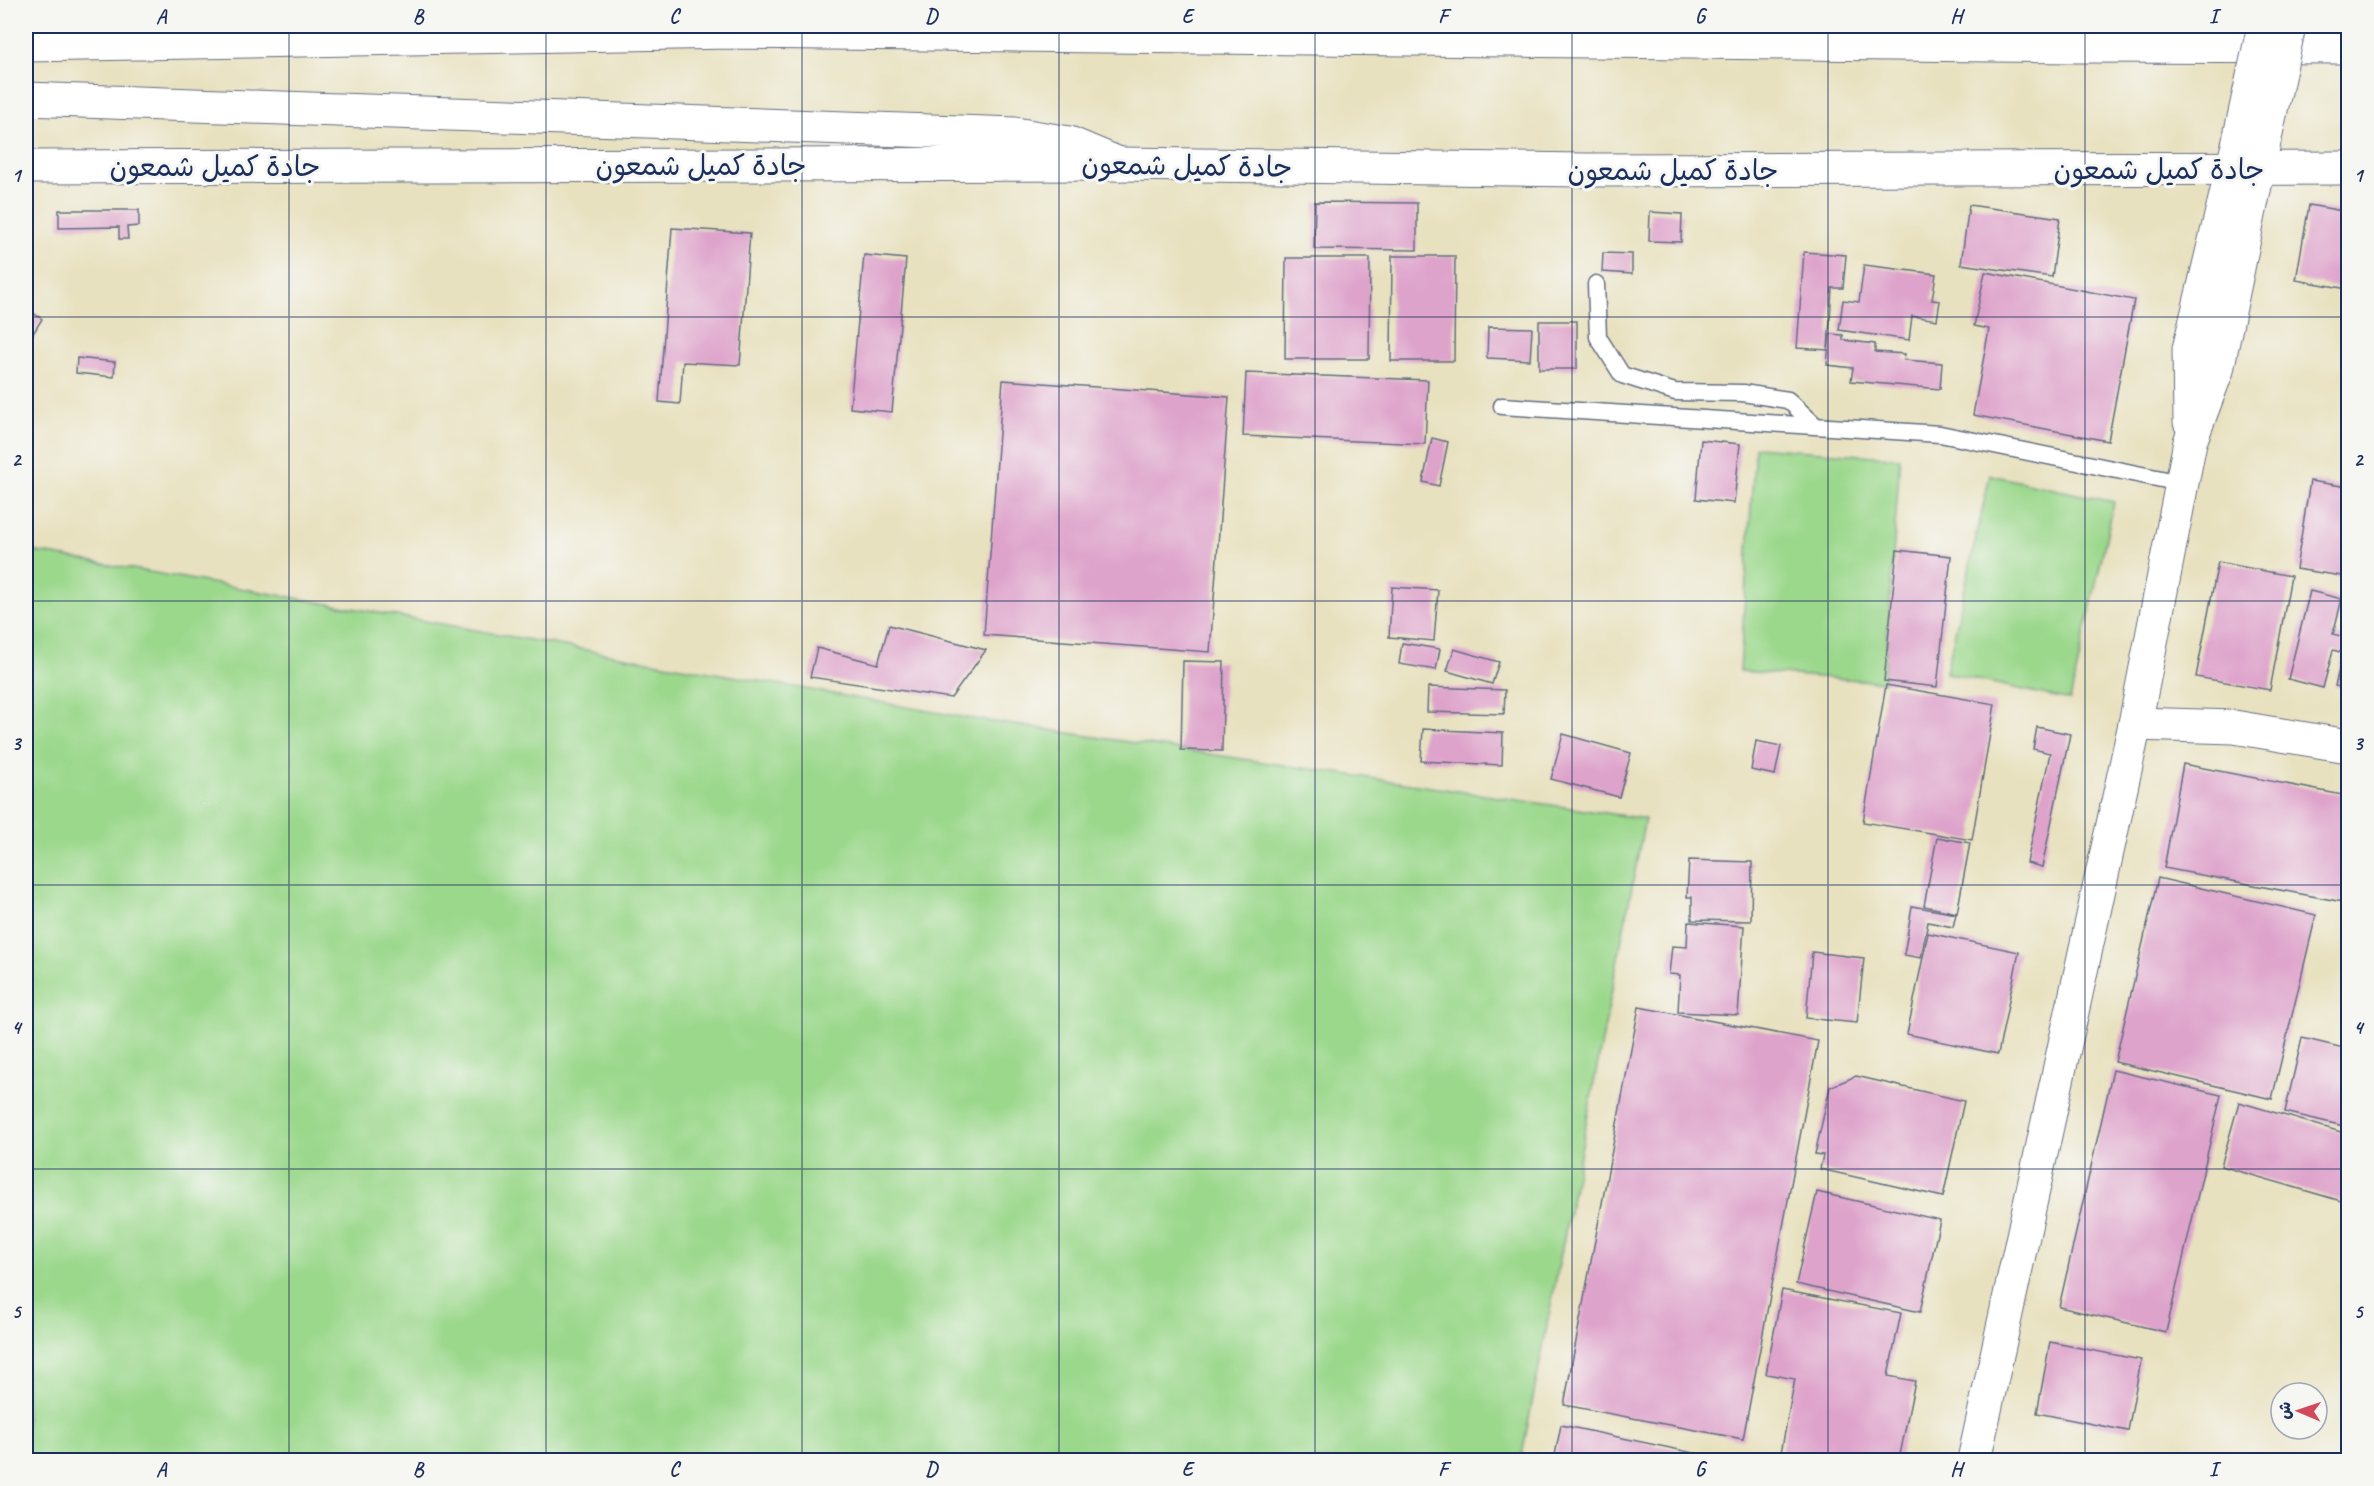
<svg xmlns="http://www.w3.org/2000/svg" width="2374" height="1486" font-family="Caveat,'Playpen Sans Arabic',sans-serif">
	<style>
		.green { fill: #9bd88c; stroke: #5b8475; stroke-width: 1.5 }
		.building { fill: #dea3cb }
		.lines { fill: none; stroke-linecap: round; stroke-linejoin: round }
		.service-casing { stroke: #636d80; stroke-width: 19 }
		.minor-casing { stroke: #636d80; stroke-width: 35 }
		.tertiary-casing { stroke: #636d80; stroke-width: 35 }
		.secondary-casing { stroke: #636d80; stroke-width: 35 }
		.motorway-casing { stroke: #636d80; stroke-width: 35 }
		.service { stroke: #fff; stroke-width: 16 }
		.minor { stroke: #fff; stroke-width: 33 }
		.tertiary { stroke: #fff; stroke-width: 33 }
		.secondary { stroke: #fff; stroke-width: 33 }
		.motorway { stroke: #fff; stroke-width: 33 }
		.tertiary-bridge-casing { stroke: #636d80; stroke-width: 35; stroke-linecap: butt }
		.tertiary-bridge { stroke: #fff; stroke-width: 33 }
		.grid { fill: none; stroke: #1b2f5e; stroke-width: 1.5; stroke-opacity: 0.55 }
		.labels { text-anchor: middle; stroke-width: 6; stroke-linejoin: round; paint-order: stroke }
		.street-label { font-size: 28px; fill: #1b2f5e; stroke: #f6f6f2 }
		.neatline { fill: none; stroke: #1b2f5e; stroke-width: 2 }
		.grid-label { font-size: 20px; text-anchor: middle; font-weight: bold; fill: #1b2f5e }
	</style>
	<rect width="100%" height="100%" fill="#f6f6f2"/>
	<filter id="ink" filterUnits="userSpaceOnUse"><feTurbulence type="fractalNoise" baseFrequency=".0167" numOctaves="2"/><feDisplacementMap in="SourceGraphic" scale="12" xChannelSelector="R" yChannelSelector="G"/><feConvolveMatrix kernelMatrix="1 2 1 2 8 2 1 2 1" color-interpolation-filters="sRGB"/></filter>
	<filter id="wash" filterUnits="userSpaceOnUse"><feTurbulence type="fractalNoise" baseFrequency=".008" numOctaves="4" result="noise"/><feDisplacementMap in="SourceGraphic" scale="24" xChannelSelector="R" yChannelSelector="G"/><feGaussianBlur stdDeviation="1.35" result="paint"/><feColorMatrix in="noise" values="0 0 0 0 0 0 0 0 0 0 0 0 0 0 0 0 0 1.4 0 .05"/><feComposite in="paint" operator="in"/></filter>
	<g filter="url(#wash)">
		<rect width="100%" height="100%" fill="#e8e1bf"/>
		<!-- green -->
		<path class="green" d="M1755,447L1900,458L1884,682L1740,671Z
			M1990,475L2114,502L2070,700L1946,673Z
			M26,550L968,718L1645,819L1521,1460H26Z"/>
		<g id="blocks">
			<!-- building -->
			<path class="building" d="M1315,202L1417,203V250L1314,249Z
				M1969,205L2060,218L2052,277L1961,264Z
				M2309,205L2348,212V289L2296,280Z
				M59,210H139V226L127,227L128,239H119V227L59,228Z
				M1650,212L1682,214L1681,242L1649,241Z
				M672,228L750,233L740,365L683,362L680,404L659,402Z
				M1804,252L1846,255L1843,288H1832L1828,350L1797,348Z
				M1603,253L1632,254V274L1602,272Z
				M864,255L906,259L892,412L850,408Z
				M1392,256H1455L1454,361H1391Z
				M1286,258H1370L1369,359H1285Z
				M1864,265L1936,274L1932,300L1940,301L1937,320L1912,316L1909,340L1839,330L1843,300L1859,302Z
				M1985,272L2134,300L2108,441L1973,415L1989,329L1974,326Z
				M26,308L42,319L26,345Z
				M1539,321H1577V369H1539Z
				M1488,327L1532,328L1530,360L1487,358Z
				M1830,334L1843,335V340L1875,344V352L1905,354L1904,360L1942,363L1940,389L1851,381L1853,368L1827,365Z
				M77,358L115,362L114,377L76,373Z
				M1246,373L1428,380L1425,444L1243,436Z
				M1003,380L1229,397L1210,652L984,635Z
				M1432,438L1448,442L1439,486L1423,482Z
				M1701,440L1740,444L1734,503L1696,499Z
				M2310,481L2348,487V577L2296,569Z
				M1897,550L1951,556L1937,687L1884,681Z
				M2218,562L2291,576L2270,690L2196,677Z
				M1392,587L1438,590L1434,641L1389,637Z
				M2310,591L2342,599L2333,634L2348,638V689L2335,686L2343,653L2333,650L2323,688L2288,679Z
				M889,625L986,650L951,698L810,677L817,648L878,664Z
				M1402,643L1440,649L1436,670L1399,664Z
				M1454,649L1499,662L1492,684L1447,671Z
				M1183,661L1224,662L1222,751L1181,750Z
				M1886,685L1995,704L1972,840L1863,822Z
				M1428,687L1505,690L1504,714L1427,712Z
				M2037,727L2070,734L2042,867L2027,863L2050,753L2033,749Z
				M1423,729L1503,733L1502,765L1421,761Z
				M1563,734L1631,753L1619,797L1551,779Z
				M1756,741L1781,746L1775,775L1751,770Z
				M2183,764L2348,796V874L2343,902L2164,868Z
				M1937,837L1970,843L1957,913L1924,906Z
				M1689,860L1752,862L1751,921L1692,920V897H1687Z
				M2158,878L2316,915L2272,1099L2115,1062Z
				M1912,906L1956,914L1953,927L1928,922L1921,958L1904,955Z
				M1688,922L1744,926L1738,1015L1678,1012L1680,975L1669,974L1672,946L1687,947Z
				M1928,933L2019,952L1998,1054L1907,1034Z
				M1812,952L1864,958L1857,1023L1806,1018Z
				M1639,1007L1818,1041L1743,1439L1564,1405Z
				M2302,1038L2348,1049V1127L2285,1112Z
				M2113,1070L2221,1095L2166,1332L2059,1307Z
				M1856,1076L1964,1101L1943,1197L1820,1169L1823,1155L1815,1154L1830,1087Z
				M2239,1102L2348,1134V1203L2221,1166Z
				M1817,1192L1940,1220L1920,1312L1796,1284Z
				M1782,1290L1901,1313L1888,1376L1915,1381L1899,1460H1791L1780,1458L1795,1379L1766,1374Z
				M2050,1342L2141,1360L2128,1431L2037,1413Z
				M1561,1425L1713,1457L1712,1460H1554Z"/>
		</g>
	</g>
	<g filter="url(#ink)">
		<use href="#blocks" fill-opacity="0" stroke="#636d80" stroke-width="1.5"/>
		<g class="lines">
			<!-- service casing -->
			<g class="service-casing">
				<path id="service" d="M1596,284L1598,337L1622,375L1675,392L1743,393L1788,400L1816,426
					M1502,406L1940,434L2181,483"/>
			</g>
			<!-- minor casing -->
			<g class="minor-casing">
				<path id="minor" d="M2135,724L2234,727L2348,746"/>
			</g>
			<!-- tertiary casing -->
			<g class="tertiary-casing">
				<path id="tertiary" d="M2190,422L2189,349L2239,141
					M1974,1460L2135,724L2190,442L2217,370L2264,142"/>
			</g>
			<!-- secondary casing -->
			<g class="secondary-casing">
				<path id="secondary" d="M26,167L1119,164L1585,170L2348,168"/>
			</g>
			<!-- motorway casing -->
			<g class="motorway-casing">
				<path id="motorway" d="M26,45L730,32L2081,46L2348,47
					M26,99L1015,134L1069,143L1119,164"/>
			</g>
			<!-- service -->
			<use href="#service" class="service"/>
			<!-- minor -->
			<use href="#minor" class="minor"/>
			<!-- tertiary -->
			<use href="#tertiary" class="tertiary"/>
			<!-- secondary -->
			<use href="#secondary" class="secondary"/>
			<!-- motorway -->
			<use href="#motorway" class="motorway"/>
			<!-- tertiary-bridge casing -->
			<g class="tertiary-bridge-casing">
				<path id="tertiary-bridge" d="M2240,136L2264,26
					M2265,138L2289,26"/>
			</g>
			<!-- tertiary-bridge -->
			<use href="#tertiary-bridge" class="tertiary-bridge"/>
		</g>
	</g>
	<!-- grid -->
	<path class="grid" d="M289,26V1460M546,26V1460M802,26V1460M1059,26V1460M1315,26V1460M1572,26V1460M1828,26V1460M2085,26V1460M26,317H2348M26,601H2348M26,885H2348M26,1169H2348"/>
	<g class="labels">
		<!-- street labels -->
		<g class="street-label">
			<text x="701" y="175">جادة كميل شمعون</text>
			<text transform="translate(1187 165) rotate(1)" y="10">جادة كميل شمعون</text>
			<text x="215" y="176">جادة كميل شمعون</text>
			<text x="2159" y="179">جادة كميل شمعون</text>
			<text x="1673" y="180">جادة كميل شمعون</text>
		</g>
	</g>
	<!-- margin -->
	<rect width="2374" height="1486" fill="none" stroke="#f6f6f2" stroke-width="66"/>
	<!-- north arrow -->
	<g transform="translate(2299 1411) rotate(272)"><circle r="28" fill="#f6f6f2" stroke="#9ea6b7" stroke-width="1.5"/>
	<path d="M0-4.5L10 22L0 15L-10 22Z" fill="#d1495b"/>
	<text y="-9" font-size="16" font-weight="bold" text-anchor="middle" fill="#1b2f5e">ش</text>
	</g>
	<rect x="33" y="33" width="2308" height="1420" class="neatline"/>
	<g class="grid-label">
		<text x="161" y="23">A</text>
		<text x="418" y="23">B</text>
		<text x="674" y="23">C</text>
		<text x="931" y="23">D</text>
		<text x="1187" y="23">E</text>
		<text x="1443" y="23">F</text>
		<text x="1700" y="23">G</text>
		<text x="1956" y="23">H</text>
		<text x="2213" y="23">I</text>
		<text x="16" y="182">1</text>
		<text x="2358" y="182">1</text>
		<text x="16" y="466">2</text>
		<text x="2358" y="466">2</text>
		<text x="16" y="750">3</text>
		<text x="2358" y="750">3</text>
		<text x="16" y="1034">4</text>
		<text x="2358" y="1034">4</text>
		<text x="16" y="1318">5</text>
		<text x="2358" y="1318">5</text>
		<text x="161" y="1476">A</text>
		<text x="418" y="1476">B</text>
		<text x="674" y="1476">C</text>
		<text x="931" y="1476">D</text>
		<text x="1187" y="1476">E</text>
		<text x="1443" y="1476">F</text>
		<text x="1700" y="1476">G</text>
		<text x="1956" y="1476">H</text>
		<text x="2213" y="1476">I</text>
	</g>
</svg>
